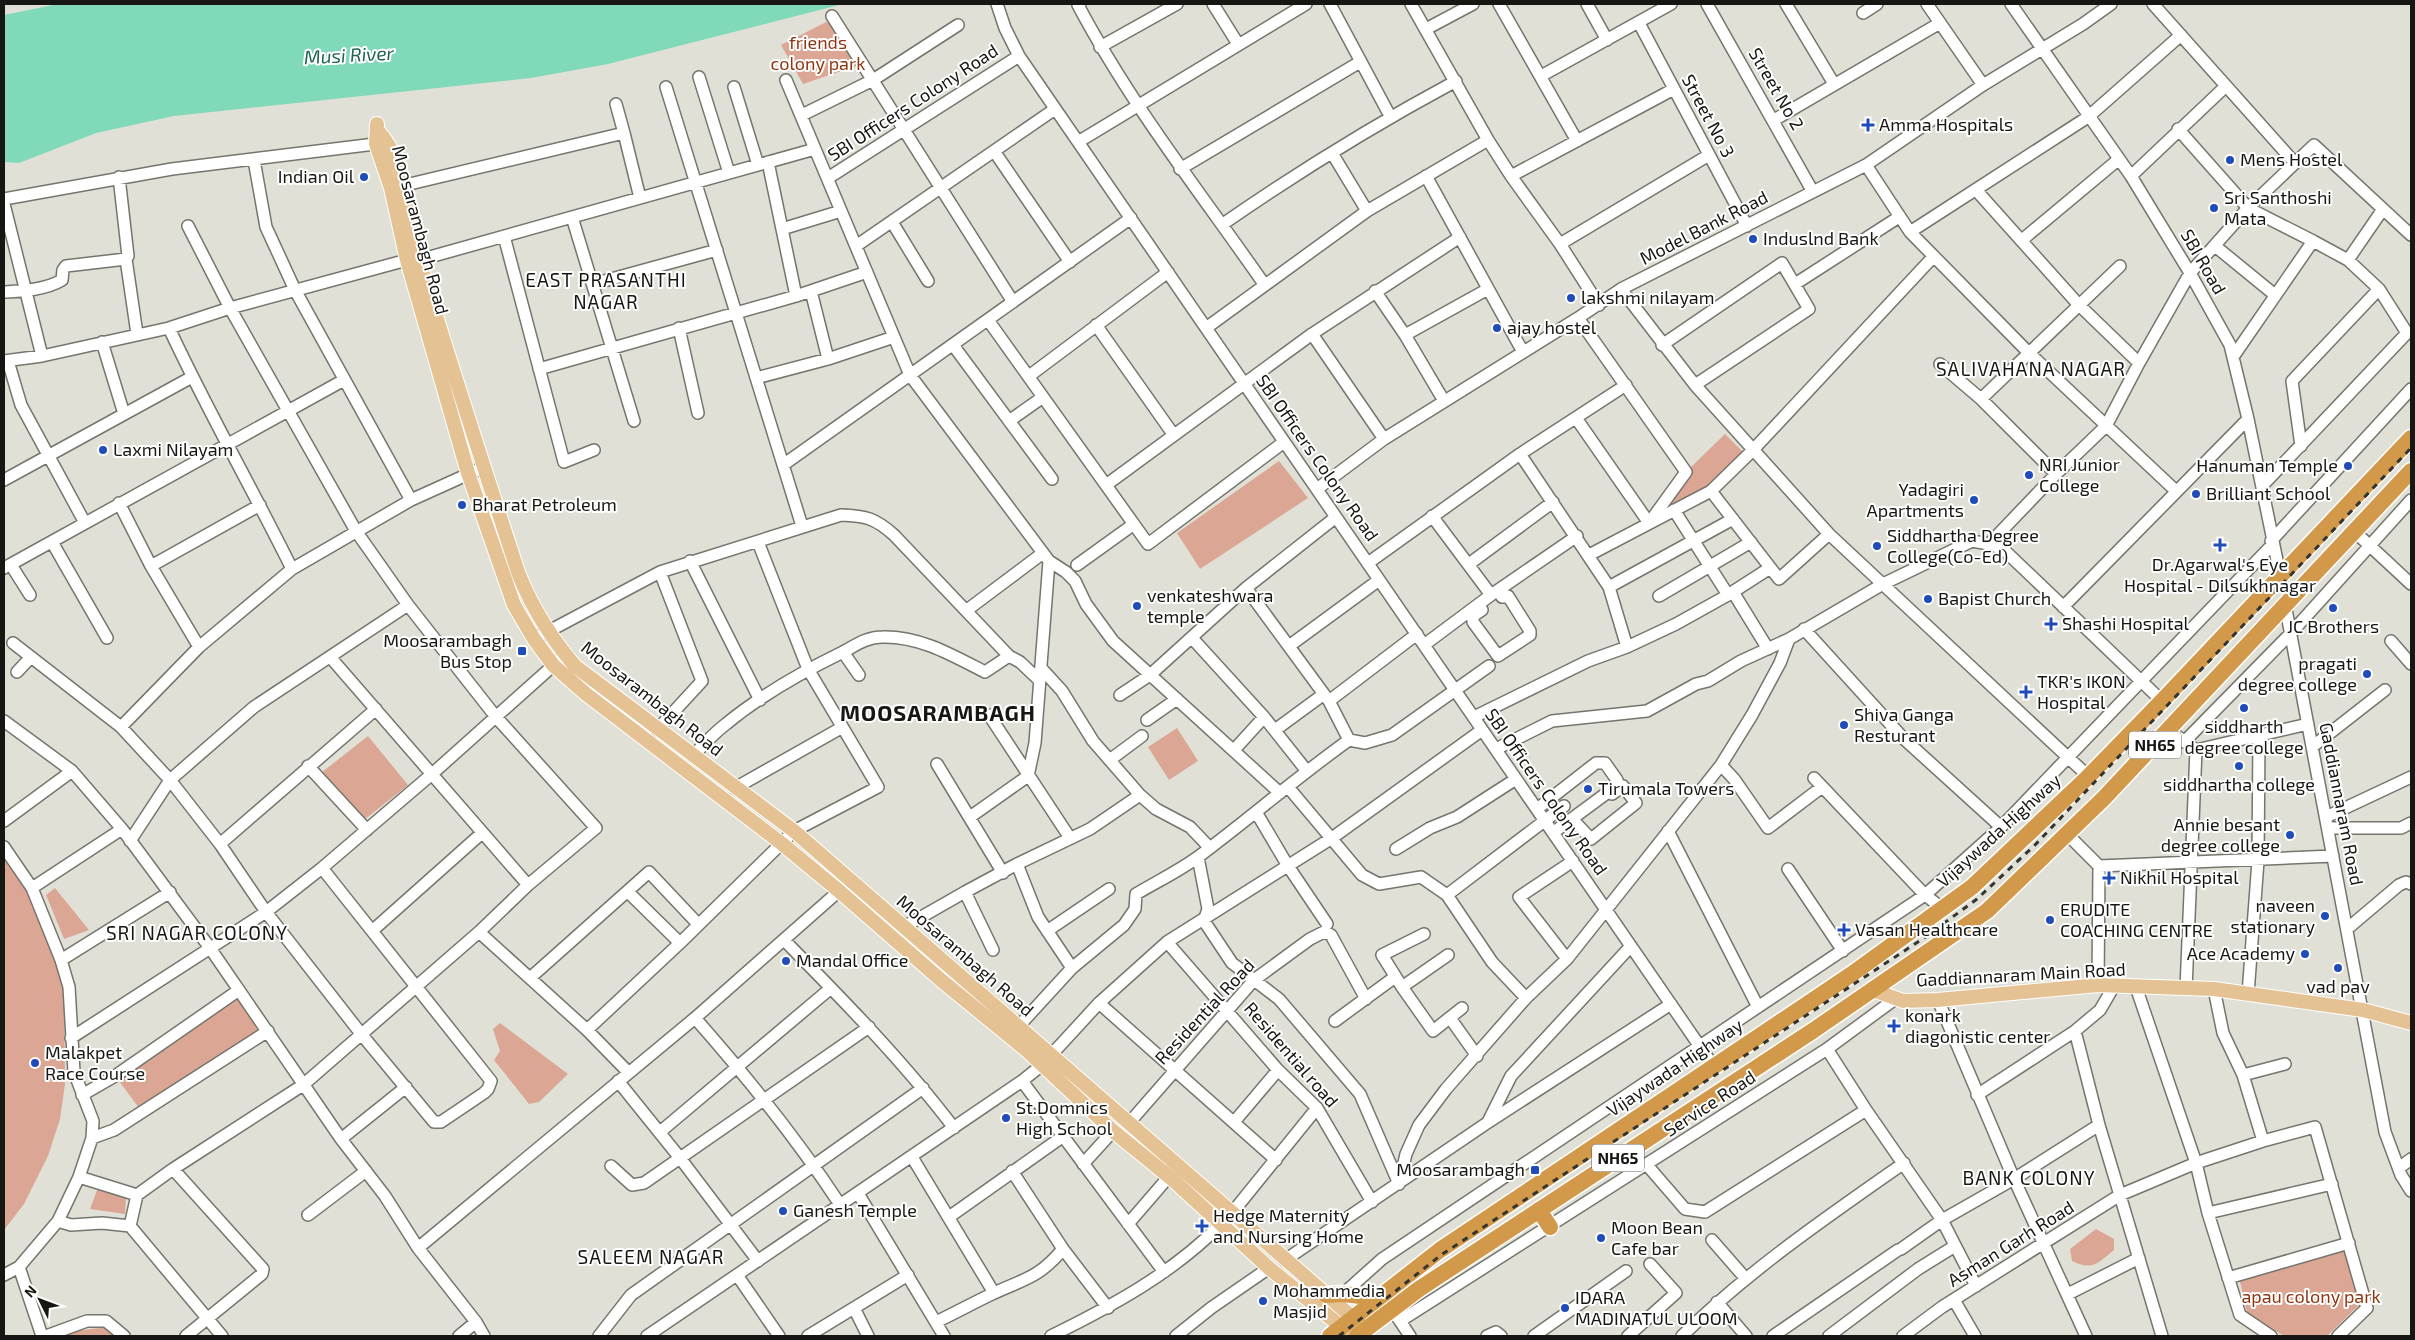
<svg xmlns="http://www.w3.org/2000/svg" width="2415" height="1340" font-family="'Exo 2',sans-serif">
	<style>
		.park { fill: #dba794 }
		.water { fill: #80d9b8 }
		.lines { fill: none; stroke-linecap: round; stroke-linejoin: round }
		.minor-casing { stroke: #75756d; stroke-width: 14 }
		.major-casing { stroke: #fff; stroke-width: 16 }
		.highway-casing { stroke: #fff; stroke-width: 19 }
		.minor { stroke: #fff; stroke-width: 11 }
		.major { stroke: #e5c293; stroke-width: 14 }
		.highway { stroke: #d3994b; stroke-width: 16 }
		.rail { stroke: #34342f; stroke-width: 3; stroke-dasharray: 6 6; stroke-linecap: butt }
		.poi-dot { fill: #204cb9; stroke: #fff; stroke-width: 2 }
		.labels { text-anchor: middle; stroke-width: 4; stroke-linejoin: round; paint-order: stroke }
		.shield { fill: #fff; stroke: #5c5c59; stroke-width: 1 }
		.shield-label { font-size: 16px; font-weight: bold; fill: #161612 }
		.park-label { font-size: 18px; fill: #8e3511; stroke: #fff }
		.street-label { font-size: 18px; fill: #161612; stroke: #fff }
		.poi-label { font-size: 18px; fill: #161612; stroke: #fff; text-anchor: start }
		.water-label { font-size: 19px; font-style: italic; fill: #1f644e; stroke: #fff }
		.neighbourhood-label { font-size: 19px; letter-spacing: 1px; fill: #161612; stroke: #fff }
		.district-label { font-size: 22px; font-weight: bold; letter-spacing: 1px; fill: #161612; stroke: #fff }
	</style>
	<rect width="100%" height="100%" fill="#e0e0d6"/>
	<!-- park -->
	<path class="park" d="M828,21L856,66L803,84L781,45Z
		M1725,434L1744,453L1710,486L1661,512L1691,467Z
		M1279,461L1308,498L1200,569L1177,533Z
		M1177,728L1198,761L1169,780L1148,747Z
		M368,736L408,785L364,820L321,773Z
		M4,855L24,883L64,981L65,1084L60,1119L48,1156L24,1204L4,1230Z
		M55,888L89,930L64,939L46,895Z
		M239,994L264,1030L142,1112L116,1077Z
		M500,1023L568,1074L539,1102L529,1104L494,1060L500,1051L493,1029Z
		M98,1188L126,1197L125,1214L90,1209Z
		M2096,1229L2114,1239V1250C2098,1263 2093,1271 2072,1261L2070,1249Z
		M2345,1248L2360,1304L2327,1336H2284L2247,1313L2239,1277Z
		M108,1327L115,1336H65L75,1331Z"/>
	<!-- water -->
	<path class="water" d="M58,4H843L608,64L531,78L174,116L96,133L19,163L4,162V15Z"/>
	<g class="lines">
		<!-- minor casing -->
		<g class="minor-casing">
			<path id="minor" d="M997,4L1005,28L1019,56L1714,1067
				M1080,4L1078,5C1131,105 1200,192 1264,284
				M1213,4L1238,44
				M1330,4L1390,116
				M1411,4L1488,140L1511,176L1560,244L1599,305
				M1499,4L1577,141
				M1587,4L1607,40
				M1707,4L1813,192
				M1786,4L1834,84
				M1927,4L1983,85
				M2011,4L2131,176L2190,273L2230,345L2248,419L2280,575
				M2153,4L2294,162
				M1863,13L1877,4
				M832,16L1013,302
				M1639,23L1747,226
				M1426,29L1473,4
				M1100,47L1177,4
				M1541,76L1671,4
				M699,77L729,173
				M786,80L910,375L1049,561L1066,572L1075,581L1086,604L1113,641L1280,793
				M666,87L802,526
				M734,87L758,165
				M802,115L873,80L958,25
				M1774,120L1940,23
				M2178,129L2248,208L2313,241L2233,357
				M624,133L640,198
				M1078,142L1306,4
				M994,151L1070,262
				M1332,153L1367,211
				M254,160L266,227L295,290L411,500
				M768,162L796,296
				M1866,165L1910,232L2028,352L2176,491
				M1180,169L1360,62
				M1426,176L1523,352
				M1511,176L1674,89
				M2131,176L2226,86
				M119,177L128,256L126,259
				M828,178L1019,56
				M397,187L624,133L616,104
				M1976,190L2078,304L2139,363
				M4,199L172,169L383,143
				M4,204L42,356
				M572,217L634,421
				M892,222L928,281
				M1223,224C1298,172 1376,124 1456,81
				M782,229L841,211
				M1910,232L2088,117L2181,35
				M504,236L564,462L594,450
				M2022,240L2119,159
				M1560,244L1709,155
				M856,246L1055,109
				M2215,246L2275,295
				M419,260L815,149
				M2348,260L2383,209
				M593,284L717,250
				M1795,284L1899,217
				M1621,289L1695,385L1829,534L2088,776
				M811,291L828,359
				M1375,291L1405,335L1444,401
				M4,292C22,291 45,290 62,280L63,270L66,266L126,259L137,334
				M988,320L1148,544L1284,442
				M1096,325L1173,434
				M169,328C207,410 252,488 292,569
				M679,328L698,413
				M1206,328L1367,211L1488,140
				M1312,334L1384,439
				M1405,335L1488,289
				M102,342L124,414
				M953,345L1052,479
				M1662,345L1782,263L1809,309L1695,385
				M4,361L42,356L169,328L230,308L407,260
				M8,361L21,405L85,523
				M1940,364L1981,399L2056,474
				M539,369L796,296L867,272
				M1029,376L1168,272
				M756,378L828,359L894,337
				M1981,399L2120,266
				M1576,418L1649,523L1686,472L1578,318
				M1009,421L1043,397
				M2301,446L2292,381L2379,289
				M1520,454L1609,587L1627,647
				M783,465L1131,218
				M4,480L192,377
				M1106,485L1312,334L1460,237
				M2262,486L2407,333L2379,289L2348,260L2313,241
				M1317,489L1384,439L1578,318L1621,289L1866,165L1983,85L2083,24L2111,4
				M1711,491L1779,579L1829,534
				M119,503L151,566L199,647
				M1674,510L1728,595
				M1432,516L1491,595
				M2354,531L2411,584
				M2271,541L2411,389
				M52,542L107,638
				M1989,544L2003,549L2162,701
				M1589,555L1711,491L1752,451L1934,256
				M690,561L760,700
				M1368,563L1520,454L1626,385
				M1469,564L1553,502
				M11,565L30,595
				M1077,565L1134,524
				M151,566L260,505
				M4,568L344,380
				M1609,587L1733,519
				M1246,588L1329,701L1349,740
				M1733,592L1768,649
				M1659,596L1751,542
				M2285,604L2385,1132L2401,1175L2411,1191
				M2063,607L2248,419
				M967,610L1043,553
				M1482,610L1473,616V622L1498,656L1530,635V631L1508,596L1502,597L1498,591
				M1804,629L1903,738L2001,827
				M1192,638L1264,717L1306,770
				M534,639L660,572L841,515C866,516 875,518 894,535L1009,656L1020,662L1038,679
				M2391,641L2411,664
				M13,643L121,727L170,780L220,844L266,912L362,1035L434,1122H441L484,1093L488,1089L491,1081L322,868
				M1424,645L1491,595L1577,536
				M1289,646L1379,580
				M843,652L859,675
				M331,658L528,885
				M1041,668L1062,691L1093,741L1140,795L1156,809L1190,827L1209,847
				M17,672L31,657
				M1120,695L1150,675L1246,588L1336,517
				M1329,701L1417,634
				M989,715L1070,838
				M1474,717L1588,661L1627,647L1676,624L1728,595L1770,568
				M1147,720L1177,699
				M4,721L72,771L122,829L210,948L341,1139L385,1196L418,1248L476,1322L484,1336
				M121,727L199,647L292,569L411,500L484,467
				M657,730L702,681L660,572
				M1275,730L1324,694
				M2169,730L2196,750L2186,989
				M2184,742L2291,633L2411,500
				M2312,747L2385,690
				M1496,749L1552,721L1647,711L1696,684L1708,681L1741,661L1789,639L1883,584L1972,541L1989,544L2056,474L2106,426L2139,363L2190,273L2248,208L2314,145L2411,235
				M1234,750L1264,717
				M2196,750L2308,724
				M693,756C703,745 714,733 726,724C761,695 802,672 843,652C856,645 867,637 882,637C920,636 952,655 985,672L1009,656
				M1111,759L1142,736
				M937,764L1003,873
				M1721,765L1734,779L1768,828L1822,787
				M308,766L367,830
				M1814,778L1925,895L1942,908
				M1288,787L1362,875L1379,884L1421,877L1447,895L1492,962L1526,998
				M735,788L841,728
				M1537,809L1596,763H1605L1617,780L1615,787L1554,832
				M1256,812L1288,866L1327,924
				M970,817L1028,776L1035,743L1049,561
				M2326,817L2411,777
				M4,821L72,771
				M1575,822L1591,839L1636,803L1623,786L1612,794
				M2328,828H2401L2411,823
				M1668,831L1758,1007
				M2067,834L2099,866L2098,985
				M130,841L170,780L254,707L408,605
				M220,844L376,709
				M4,847L32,888L61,960L69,987L74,1072L93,1121L92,1138L79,1177L58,1221L19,1267L4,1275
				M1396,849L1430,828L1457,817L1516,779
				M1198,857L1208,909L1204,921L1232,963L1279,999L1360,1094L1399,1184
				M1017,864L1038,917L1072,968
				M2099,866L2333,856
				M1788,869L1843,951
				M32,888L122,829
				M628,892L680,943
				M965,892L993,950
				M1447,895L1564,806
				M2347,929L2399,885L2406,882L2411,884
				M372,931L482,833
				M1047,931L1109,889
				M479,932L587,1030L628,1072
				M1424,934L1382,955L1402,987L1448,955
				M893,937L902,928L965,892L1017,864L1090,829L1140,795
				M785,941C844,1001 903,1061 954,1128
				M1167,942L1278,1070L1317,1108L1372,1202
				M1567,959L1519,897L1573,861
				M61,960L170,892
				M530,978L649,872L698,924
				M1402,987L1433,1031L1462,1008
				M2136,987L2196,1163L2208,1213L2240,1315L2271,1336
				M2248,994L2258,861L2259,736
				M1938,1000L2014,1179L2086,1336
				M1099,1003L1276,1160
				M695,1018C748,1078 797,1139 841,1206
				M1450,1018L1477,1056
				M1335,1021L1395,977
				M1018,1027L1072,968L1124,925L1135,909L1136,894C1156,882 1179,871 1198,857C1249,819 1297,777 1349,740L1365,743L1392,735L1489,666
				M587,1030L680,943L794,831L878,787L808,669L758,542
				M2075,1031L2099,1125L2162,1336
				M71,1038L266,912L322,868L432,774L565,655
				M1827,1049L1866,1110L1942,1220L1976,1286
				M2243,1075L2285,1064
				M618,1081L680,1158L758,1261
				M1022,1081L1164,1272
				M82,1095L115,1076L239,990
				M1977,1095L2075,1031L2100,1010L2114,986
				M1234,1122L1278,1070
				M1488,1122L1511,1076L1631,946
				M1129,1123L1254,980L1310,939L1324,932L1331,935L1366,999
				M660,1132L831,988
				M92,1138L114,1130L268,1031
				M341,1139L406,1087
				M2263,1141L2315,1127L2367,1308L2338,1336
				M912,1157L994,1293
				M1083,1164L1113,1131
				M1647,1165L1685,1209L1705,1212L1866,1110
				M611,1166L632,1185L644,1183L869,1027
				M2399,1168L2411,1159
				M173,1169L263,1269L262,1274L186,1336
				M1012,1171L1063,1249L1108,1308
				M79,1177L137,1195L173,1169L303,1085L479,932L528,885L596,828L496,717L408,605L356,531L230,308L188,226
				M1399,1184L1406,1154L1419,1125L1446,1089L1526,998L1567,959L1721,765L1752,715L1780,663L1789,639
				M859,1195L944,1336
				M1232,1213L1317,1108
				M2208,1213L2332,1184
				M308,1215L366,1171
				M949,1217L1062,1137
				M58,1221L71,1225L102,1223L130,1226L222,1336
				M1128,1224L1178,1166
				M130,1226L137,1195
				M1712,1240L1746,1279
				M418,1248L695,1018L839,891
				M1901,1249L1942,1220L2014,1179L2099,1125
				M1285,1260L1487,1123L1671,1004
				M19,1267L42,1336
				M737,1275L779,1336
				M2228,1278L2349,1243
				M1343,1294L1382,1259L1925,895L2001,827L2272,545
				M2068,1294L2139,1258
				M1954,1300L1975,1336
				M1717,1302L1746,1336
				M854,1308L868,1336
				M1392,1310L1400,1321L1827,1049L1895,999
				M1400,1321L1410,1336
				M936,1322C955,1313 973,1303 992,1294C1024,1279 1039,1278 1063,1249
				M46,1336L87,1321H106L124,1336
				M459,1336L476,1322
				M599,1336L631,1295L923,1088
				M647,1336L1022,1081L1042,1065L1099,1003L1167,942L1332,838L1482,730
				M808,1336L908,1275
				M1051,1336C1112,1306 1173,1273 1221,1224
				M1176,1336L1211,1308L1269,1268
				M1487,1336L1496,1332L1501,1336
				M1534,1336L1626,1271
				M1628,1336L1676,1293L1650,1264
				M1682,1336C1749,1270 1827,1217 1904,1163
				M1773,1336L1898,1250
				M1829,1336L1918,1269L1955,1246
				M1903,1336L1942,1307L2120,1195L2196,1163L2263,1141L2243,1075L2223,1033L2214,989"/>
		</g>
		<!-- major casing -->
		<g class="major-casing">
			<path id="major" d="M377,124L376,144L391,188L407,260L468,473L514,605L534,639L553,665L586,694L781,843L839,891L942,981L1024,1048L1113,1131L1172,1179L1269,1268L1349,1333
				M378,131C410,166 407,219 420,263C451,367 485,471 519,575C533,609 551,638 575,666L794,831L1360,1324
				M1873,990L1903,1001L1938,1000L2098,985L2214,989L2363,1010L2411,1023"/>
		</g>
		<!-- highway casing -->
		<g class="highway-casing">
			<path id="highway" d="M1539,1210L1550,1227
				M1326,1295L1343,1294L1378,1298
				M1330,1336L1440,1250L1852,974L1972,887L2087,778L2162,701L2411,438
				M1357,1336L1419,1289L1814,1030L1987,911L2104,798L2411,471"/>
		</g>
		<!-- minor -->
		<use href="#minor" class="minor"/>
		<!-- major -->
		<use href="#major" class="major"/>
		<!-- highway -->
		<use href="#highway" class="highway"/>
		<!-- rail -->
		<path class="rail" d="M1339,1336L1441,1255L1924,938L1977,899L2035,845L2411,448"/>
	</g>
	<!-- markers -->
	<g class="poi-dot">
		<path d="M1865.5 117.5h5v5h5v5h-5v5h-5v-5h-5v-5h5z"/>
		<circle cx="2230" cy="160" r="5"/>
		<circle cx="364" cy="177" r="5"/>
		<circle cx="2214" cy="208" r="5"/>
		<circle cx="1753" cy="239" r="5"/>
		<circle cx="1571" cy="298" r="5"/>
		<circle cx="1497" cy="328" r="5"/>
		<circle cx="103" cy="450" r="5"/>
		<circle cx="2348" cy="466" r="5"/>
		<circle cx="2029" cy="475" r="5"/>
		<circle cx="2196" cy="494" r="5"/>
		<circle cx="1974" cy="500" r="5"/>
		<circle cx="462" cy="505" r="5"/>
		<path d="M2217.5 537.5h5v5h5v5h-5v5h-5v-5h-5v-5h5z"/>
		<circle cx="1877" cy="546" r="5"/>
		<circle cx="1928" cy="599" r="5"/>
		<circle cx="1137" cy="606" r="5"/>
		<circle cx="2333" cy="608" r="5"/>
		<path d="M2048.5 616.5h5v5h5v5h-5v5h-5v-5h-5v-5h5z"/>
		<rect x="517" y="646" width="10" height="10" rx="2.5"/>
		<circle cx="2367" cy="674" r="5"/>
		<path d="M2023.5 684.5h5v5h5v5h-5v5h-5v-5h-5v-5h5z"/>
		<circle cx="2244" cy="708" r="5"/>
		<circle cx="1844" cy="725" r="5"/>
		<circle cx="2239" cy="766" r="5"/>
		<circle cx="1588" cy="789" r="5"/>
		<circle cx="2290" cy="835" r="5"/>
		<path d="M2106.5 870.5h5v5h5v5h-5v5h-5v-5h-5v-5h5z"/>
		<circle cx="2325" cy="916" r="5"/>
		<circle cx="2050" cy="920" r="5"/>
		<path d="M1841.5 922.5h5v5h5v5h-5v5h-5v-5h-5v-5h5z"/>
		<circle cx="2305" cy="954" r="5"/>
		<circle cx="786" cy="961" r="5"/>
		<circle cx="2338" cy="968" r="5"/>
		<path d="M1891.5 1018.5h5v5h5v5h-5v5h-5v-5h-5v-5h5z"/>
		<circle cx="35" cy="1063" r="5"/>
		<circle cx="1006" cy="1118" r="5"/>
		<rect x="1530" y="1165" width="10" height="10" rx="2.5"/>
		<circle cx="783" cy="1211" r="5"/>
		<path d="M1199.5 1218.5h5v5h5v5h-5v5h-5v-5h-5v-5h5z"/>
		<circle cx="1601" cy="1238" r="5"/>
		<circle cx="1263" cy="1301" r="5"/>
		<circle cx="1565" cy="1308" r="5"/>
	</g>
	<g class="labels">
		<!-- shield labels -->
		<g class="shield">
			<rect x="2129" y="731.5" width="52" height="27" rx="4"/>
			<rect x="1592" y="1144.5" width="52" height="27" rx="4"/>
		</g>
		<g class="shield-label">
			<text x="2155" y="751">NH65</text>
			<text x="1618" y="1164">NH65</text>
		</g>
		<!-- park labels -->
		<g class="park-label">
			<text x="818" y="49">friends<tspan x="818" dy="21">colony park</tspan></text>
			<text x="2311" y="1303">apau colony park</text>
		</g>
		<!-- street labels -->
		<g class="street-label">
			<text transform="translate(1776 89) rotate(60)" y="6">Street No 2</text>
			<text transform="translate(913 103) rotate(-33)" y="6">SBI Officers Colony Road</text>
			<text transform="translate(1708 116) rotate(62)" y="6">Street No 3</text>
			<text transform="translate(1704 228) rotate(-27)" y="6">Model Bank Road</text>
			<text transform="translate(420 230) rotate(75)" y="6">Moosarambagh Road</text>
			<text transform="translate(2203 262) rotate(60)" y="6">SBI Road</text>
			<text transform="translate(1317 458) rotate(55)" y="6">SBI Officers Colony Road</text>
			<text transform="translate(652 699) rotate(38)" y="6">Moosarambagh Road</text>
			<text transform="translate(1546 792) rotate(55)" y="6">SBI Officers Colony Road</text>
			<text transform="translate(2341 804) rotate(79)" y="6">Gaddiannaram Road</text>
			<text transform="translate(1999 831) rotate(-42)" y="6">Vijaywada Highway</text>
			<text transform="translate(965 956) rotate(41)" y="6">Moosarambagh Road</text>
			<text transform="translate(2021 975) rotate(-3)" y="6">Gaddiannaram Main Road</text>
			<text transform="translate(1205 1012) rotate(-47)" y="6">Residential Road</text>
			<text transform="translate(1291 1055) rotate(49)" y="6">Residential road</text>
			<text transform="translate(1675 1068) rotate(-34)" y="6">Vijaywada Highway</text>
			<text transform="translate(1710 1104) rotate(-33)" y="6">Service Road</text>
			<text transform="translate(2011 1244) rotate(-32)" y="6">Asman Garh Road</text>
		</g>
		<!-- poi labels -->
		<g class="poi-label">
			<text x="1879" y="131">Amma Hospitals</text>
			<text x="2240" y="166">Mens Hostel</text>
			<text x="354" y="183" text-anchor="end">Indian Oil</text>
			<text x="2224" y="204">Sri Santhoshi<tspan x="2224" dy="21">Mata</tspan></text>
			<text x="1763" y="245">Induslnd Bank</text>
			<text x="1581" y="304">lakshmi nilayam</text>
			<text x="1507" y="334">ajay hostel</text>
			<text x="113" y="456">Laxmi Nilayam</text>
			<text x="2039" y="471">NRI Junior<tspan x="2039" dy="21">College</tspan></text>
			<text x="2338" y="472" text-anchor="end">Hanuman Temple</text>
			<text x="1964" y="496" text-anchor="end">Yadagiri<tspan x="1964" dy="21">Apartments</tspan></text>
			<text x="2206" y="500">Brilliant School</text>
			<text x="472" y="511">Bharat Petroleum</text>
			<text x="1887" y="542">Siddhartha Degree<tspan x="1887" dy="21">College(Co-Ed)</tspan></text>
			<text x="2220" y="571" text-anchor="middle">Dr.Agarwal's Eye<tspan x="2220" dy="21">Hospital - Dilsukhnagar</tspan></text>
			<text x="1147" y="602">venkateshwara<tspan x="1147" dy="21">temple</tspan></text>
			<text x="1938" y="605">Bapist Church</text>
			<text x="2062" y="630">Shashi Hospital</text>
			<text x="2333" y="633" text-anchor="middle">JC Brothers</text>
			<text x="512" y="647" text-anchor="end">Moosarambagh<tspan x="512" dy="21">Bus Stop</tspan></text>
			<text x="2357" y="670" text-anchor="end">pragati<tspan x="2357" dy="21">degree college</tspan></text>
			<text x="2037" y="688">TKR's IKON<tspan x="2037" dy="21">Hospital</tspan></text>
			<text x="1854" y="721">Shiva Ganga<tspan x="1854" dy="21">Resturant</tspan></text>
			<text x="2244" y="733" text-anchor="middle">siddharth<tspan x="2244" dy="21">degree college</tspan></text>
			<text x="2239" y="791" text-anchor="middle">siddhartha college</text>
			<text x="1598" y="795">Tirumala Towers</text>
			<text x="2280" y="831" text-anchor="end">Annie besant<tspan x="2280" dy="21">degree college</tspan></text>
			<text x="2120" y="884">Nikhil Hospital</text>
			<text x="2315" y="912" text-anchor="end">naveen<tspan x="2315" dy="21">stationary</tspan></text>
			<text x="2060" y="916">ERUDITE<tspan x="2060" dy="21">COACHING CENTRE</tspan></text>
			<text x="1855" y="936">Vasan Healthcare</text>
			<text x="2295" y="960" text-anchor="end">Ace Academy</text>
			<text x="796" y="967">Mandal Office</text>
			<text x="2338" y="993" text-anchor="middle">vad pav</text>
			<text x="1905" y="1022">konark<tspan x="1905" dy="21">diagonistic center</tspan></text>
			<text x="45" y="1059">Malakpet<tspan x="45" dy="21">Race Course</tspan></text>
			<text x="1016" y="1114">St.Domnics<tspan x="1016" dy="21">High School</tspan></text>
			<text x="1525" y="1176" text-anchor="end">Moosarambagh</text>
			<text x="793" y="1217">Ganesh Temple</text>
			<text x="1213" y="1222">Hedge Maternity<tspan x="1213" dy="21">and Nursing Home</tspan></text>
			<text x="1611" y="1234">Moon Bean<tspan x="1611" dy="21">Cafe bar</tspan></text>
			<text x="1273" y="1297">Mohammedia<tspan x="1273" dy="21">Masjid</tspan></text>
			<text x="1575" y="1304">IDARA<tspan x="1575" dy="21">MADINATUL ULOOM</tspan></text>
		</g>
		<!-- water labels -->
		<g class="water-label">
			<text transform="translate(349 55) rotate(-3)" y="7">Musi River</text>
		</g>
		<!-- neighbourhood labels -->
		<g class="neighbourhood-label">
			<text x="606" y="287">EAST PRASANTHI<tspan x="606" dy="22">NAGAR</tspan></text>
			<text x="2031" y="376">SALIVAHANA NAGAR</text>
			<text x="197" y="940">SRI NAGAR COLONY</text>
			<text x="2029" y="1185">BANK COLONY</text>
			<text x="651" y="1264">SALEEM NAGAR</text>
		</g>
		<!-- district labels -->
		<g class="district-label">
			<text x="938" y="721">MOOSARAMBAGH</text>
		</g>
	</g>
	<!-- border -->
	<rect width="2415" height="1340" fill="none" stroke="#161612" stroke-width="10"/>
	<!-- north arrow -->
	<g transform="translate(40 1300) rotate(312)" stroke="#ffffff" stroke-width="4" paint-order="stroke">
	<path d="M0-4L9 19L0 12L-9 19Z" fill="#161612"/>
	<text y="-8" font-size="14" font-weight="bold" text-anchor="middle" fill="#161612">N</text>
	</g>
</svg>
